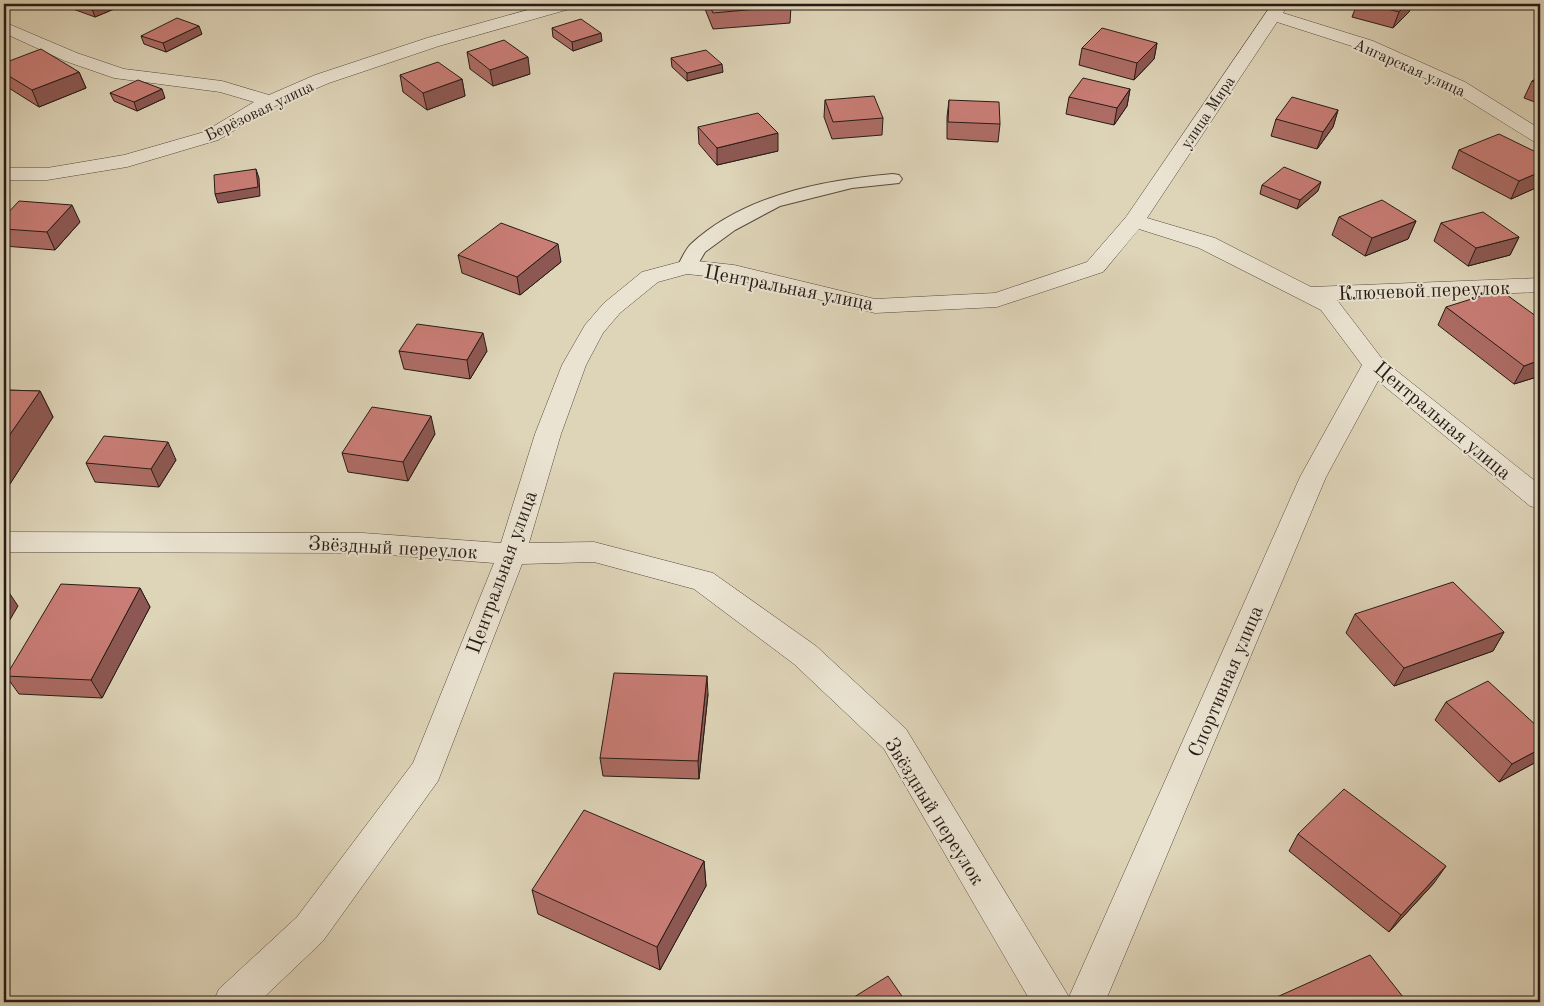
<svg xmlns="http://www.w3.org/2000/svg" width="1544" height="1006" font-family="'Old Standard TT',serif">
	<style>
		.lines { fill: none; stroke-linecap: round; stroke-linejoin: round }
		.service-casing { stroke: #54493e; stroke-width: 2 }
		.minor-casing { stroke: #54493e; stroke-width: 1 }
		.service { fill: #eae3d1; fill-rule: evenodd }
		.minor { fill: #eae3d1; fill-rule: evenodd }
		.wall { fill: #ad6c65; stroke: #261b16 }
		.shaded-wall { fill: #8d5853; stroke: #261b16 }
		.building { fill: #c97d76; stroke: #261b16 }
		.labels { text-anchor: middle; stroke-width: 4; stroke-linejoin: round; paint-order: stroke }
		.far-street-label { font-size: 16px; fill: #261b16; stroke: #eae3d1 }
		.street-label { font-size: 20px; fill: #261b16; stroke: #eae3d1 }
	</style>
	<rect width="100%" height="100%" fill="#ded4b8"/>
	<filter id="stains"><feTurbulence type="fractalNoise" baseFrequency=".004" numOctaves="4"/><feColorMatrix values="0 0 0 0 .2 0 0 0 0 .09 0 0 0 0 .02 0 0 0 .5 -.17"/></filter>
	<radialGradient id="worn" r=".72"><stop offset=".6" stop-color="#630" stop-opacity="0"/><stop offset="1" stop-color="#630" stop-opacity=".3"/></radialGradient>
	<g class="lines">
		<!-- service casing -->
		<g class="service-casing">
			<path id="service" d="M893,174L899,175L902,179L899,183L852,188L780,206L735,230L705,252L694,271L687,273L680,271L677,267C681,260 685,250 691,244C744,195 824,180 893,174Z"/>
		</g>
		<!-- minor casing -->
		<g class="minor-casing">
			<path id="minor" d="M549,4H575L573,8L439,46L329,83L277,105L218,140L127,167L47,180H4V168H47L124,155L204,132L254,102L220,92L114,78L65,61L4,33V22L77,53L124,69L222,81L269,95L315,75L427,38Z
				M1272,4H1288L1283,13L1373,41L1465,82L1540,129V143L1533,141L1451,90L1361,49L1277,22L1147,218L1215,238L1311,287L1540,278V292L1337,300L1383,360L1540,485V509L1530,506L1378,381L1326,477L1105,1002H1031L884,749L794,664L694,589L594,562L522,564L438,781L323,941L259,1002H213L219,989L297,917L413,763L494,563L363,553L4,552V532L363,533L501,543L535,434L562,365L585,325L604,303L642,272L687,260L734,265L875,299L995,293L1087,262L1126,217ZM1139,229L1199,248L1321,310L1362,365L1300,477L1069,997L906,729L816,646L713,573L594,542L529,543L561,434L586,365L603,333L620,313L658,282L687,274L734,279L875,313L997,307L1103,272Z"/>
		</g>
		<!-- service -->
		<use href="#service" class="service"/>
		<!-- minor -->
		<use href="#minor" class="minor"/>
	</g>
	<!-- wall -->
	<path class="wall" d="M70,4H126L95,17L73,9Z
		M705,4H789L791,6L790,23L713,29L705,9Z
		M1357,4H1412L1409,12L1393,28L1352,17Z
		M552,28L602,41L573,51L553,37Z
		M202,34L166,52L144,44L141,36Z
		M1157,43L1154,59L1134,80L1079,65L1082,48Z
		M467,52L530,74L493,86L470,69Z
		M671,58L723,72L687,81L672,67Z
		M4,63L79,72L86,88L39,107L4,85Z
		M400,75L462,79L465,96L427,110L403,92Z
		M1540,77V104L1524,98L1532,81Z
		M1130,89L1127,106L1114,125L1066,114L1069,97Z
		M110,93L165,98L137,111L114,101Z
		M825,100L883,118L882,135L832,139L824,117Z
		M949,100L1000,124L998,142L947,139V117Z
		M1338,110L1333,127L1317,149L1271,136L1276,119Z
		M698,127L778,151L717,165L699,144Z
		M1459,150L1540,154V186L1511,199L1452,168Z
		M1262,185L1318,191L1297,209L1260,194Z
		M4,217L80,222L55,250L4,246Z
		M1339,217L1416,221L1408,239L1365,256L1332,235Z
		M1441,223L1519,237L1510,255L1468,266L1434,241Z
		M458,255L561,262L520,295L462,273Z
		M1446,307L1540,376L1514,384L1438,325Z
		M399,351H487L470,379L404,369Z
		M4,390L40,391L53,417L8,487H4Z
		M435,434L408,481L348,472L342,453Z
		M176,460L159,487L95,482L86,463Z
		M140,588L150,607L102,698L19,694L6,676Z
		M1355,614L1504,632L1493,651L1394,686L1346,633Z
		M708,694L699,779L603,776L600,758Z
		M1446,702L1540,729V760L1499,782L1435,720Z
		M1298,834L1434,883L1389,932L1289,851Z
		M704,861L706,886L660,970L538,914L532,890Z
		M1277,997L1407,1002H1274Z"/>
	<!-- shaded-wall -->
	<path class="shaded-wall" d="M90,4H126L95,17Z
		M913,4H948L913,7Z
		M1407,4H1412L1409,12L1393,28L1399,12Z
		M199,26L202,34L166,52L163,43Z
		M601,33L602,41L573,51L572,42Z
		M1157,43L1154,59L1134,80L1137,63Z
		M528,57L530,74L493,86L490,70Z
		M722,64L723,72L687,81V73Z
		M79,72L86,88L39,107L32,90Z
		M462,79L465,96L427,110L423,93Z
		M162,89L165,98L137,111L134,102Z
		M1130,89L1127,106L1114,125L1117,108Z
		M1338,110L1333,127L1317,149L1323,132Z
		M778,133V151L717,165V148Z
		M256,169L259,178L260,196L218,203L215,194Z
		M1540,172V186L1511,199L1519,181Z
		M1321,182L1318,191L1297,209L1300,200Z
		M72,205L80,222L55,250L47,232Z
		M1416,221L1408,239L1365,256L1372,238Z
		M1519,237L1510,255L1468,266L1476,248Z
		M558,244L561,262L520,295L517,277Z
		M483,333L487,351L470,379L467,360Z
		M1540,360V376L1514,384L1524,366Z
		M40,391L53,417L8,487L4,480V443Z
		M431,416L435,434L408,481L403,462Z
		M168,442L176,460L159,487L151,469Z
		M6,588L18,606L4,630V592Z
		M140,588L150,607L102,698L91,680Z
		M1504,632L1493,651L1394,686L1404,668Z
		M707,676L708,694L699,779L698,761Z
		M1540,749V760L1499,782L1512,764Z
		M704,861L706,886L660,970L657,947Z
		M1446,866L1434,883L1389,932L1401,915Z"/>
	<!-- building -->
	<path class="building" d="M709,4H789L791,6L713,13Z
		M1369,4H1407L1399,12Z
		M177,18L199,26L163,43L141,36Z
		M581,19L601,33L572,42L552,28Z
		M1102,28L1157,43L1137,63L1082,48Z
		M504,40L528,57L490,70L467,52Z
		M41,49L79,72L32,90L4,73V63Z
		M706,50L722,64L687,73L671,58Z
		M438,62L462,79L423,93L400,75Z
		M1540,77V84L1532,81Z
		M1083,78L1130,89L1117,108L1069,97Z
		M138,80L162,89L134,102L110,93Z
		M874,96L883,118L833,122L825,100Z
		M1292,97L1338,110L1323,132L1276,119Z
		M949,100L999,102L1000,124L948,122Z
		M758,113L778,133L717,148L698,127Z
		M1499,134L1540,154V172L1519,181L1459,150Z
		M1284,167L1321,182L1300,200L1262,185Z
		M256,169L258,187L215,194L214,175Z
		M1382,200L1416,221L1372,238L1339,217Z
		M19,201L72,205L47,232L4,229V217Z
		M1483,212L1519,237L1476,248L1441,223Z
		M501,223L558,244L517,277L458,255Z
		M1500,290L1540,319V360L1524,366L1446,307Z
		M417,324L483,333L467,360L399,351Z
		M4,390L40,391L4,443Z
		M372,407L431,416L403,462L342,453Z
		M104,436L168,442L151,469L86,463Z
		M1453,582L1504,632L1404,668L1355,614Z
		M61,584L140,588L91,680L6,676Z
		M614,673L707,676L698,761L600,758Z
		M1488,681L1540,729V749L1512,764L1446,702Z
		M1344,789L1446,866L1401,915L1298,834Z
		M584,810L704,861L657,947L532,890Z
		M1370,955L1407,1002H1281L1277,997Z
		M888,976L906,1002H846Z"/>
	<g class="labels">
		<!-- far-street labels -->
		<g class="far-street-label">
			<text transform="translate(1410 67) rotate(24)" y="6">Ангарская улица</text>
			<text transform="translate(259 110) rotate(-26)" y="6">Берёзовая улица</text>
			<text transform="translate(1207 112) rotate(-56)" y="6">улица Мира</text>
		</g>
		<!-- street labels -->
		<g class="street-label">
			<text transform="translate(789 287) rotate(11)" y="7">Центральная улица</text>
			<text transform="translate(1424 290) rotate(-2)" y="7">Ключевой переулок</text>
			<text transform="translate(1443 420) rotate(40)" y="7">Центральная улица</text>
			<text transform="translate(393 547) rotate(3)" y="7">Звёздный переулок</text>
			<text transform="translate(501 572) rotate(-70)" y="7">Центральная улица</text>
			<text transform="translate(1225 681) rotate(-67)" y="7">Спортивная улица</text>
			<text transform="translate(935 811) rotate(58)" y="7">Звёздный переулок</text>
		</g>
	</g>
	<!-- margin -->
	<rect width="1544" height="1006" fill="none" stroke="#ded4b8" stroke-width="20"/>
	<rect x="5" y="5" width="1534" height="996" fill="none" stroke="#261b16" stroke-width="2.5"/>
	<rect x="10" y="10" width="1524" height="986" fill="none" stroke="#261b16"/>
	<rect width="100%" height="100%" filter="url(#stains)"/>
	<rect width="100%" height="100%" fill="url(#worn)"/>
</svg>
